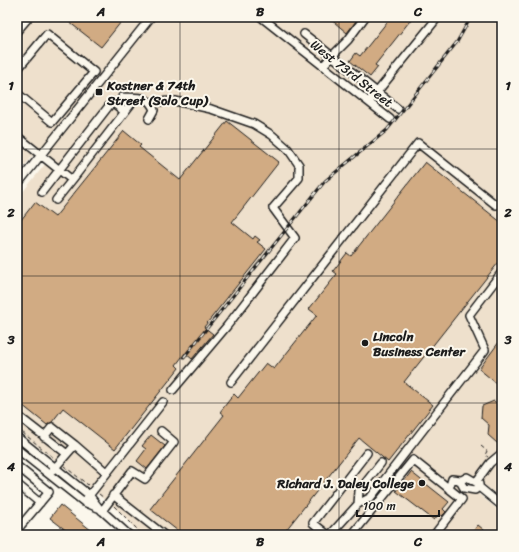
<svg xmlns="http://www.w3.org/2000/svg" width="519" height="552" font-family="Sriracha,sans-serif">
	<style>
		.built { fill: #eee0cc }
		.building { fill: #d1ab83; stroke: #1c1c1c }
		.lines { fill: none; stroke-linecap: round; stroke-linejoin: round }
		.minor-casing { stroke: #1c1c1c; stroke-width: 10 }
		.path { stroke: #1c1c1c; stroke-width: 1; stroke-dasharray: 4 3; stroke-linecap: butt }
		.minor { stroke: #fbf7ec; stroke-width: 7 }
		.rail-casing { stroke: #1c1c1c; stroke-width: 3 }
		.rail { stroke: #fbf7ec; stroke-width: 1.5; stroke-dasharray: 4.5; stroke-linecap: butt }
		.grid { fill: none; stroke: #1c1c1c; stroke-width: 1; stroke-opacity: 0.55 }
		.poi-dot { fill: #1c1c1c; stroke: #fbf7ec; stroke-width: 1.5 }
		.labels { text-anchor: middle; stroke-width: 4; stroke-linejoin: round; paint-order: stroke }
		.street-label { font-size: 13px; fill: #1c1c1c; stroke: #fbf7ec }
		.poi-label { font-size: 13px; font-weight: bold; fill: #1c1c1c; stroke: #fbf7ec; text-anchor: start }
		.neatline { fill: none; stroke: #1c1c1c; stroke-width: 1.5 }
		.grid-label { font-size: 13px; text-anchor: middle; font-weight: bold; fill: #1c1c1c }
	</style>
	<rect width="100%" height="100%" fill="#fbf7ec"/>
	<filter id="ink" filterUnits="userSpaceOnUse"><feTurbulence type="fractalNoise" baseFrequency=".025" numOctaves="2"/><feDisplacementMap in="SourceGraphic" scale="8" xChannelSelector="R" yChannelSelector="G"/><feConvolveMatrix kernelMatrix="1 2 1 2 8 2 1 2 1" color-interpolation-filters="sRGB"/></filter>
	<g filter="url(#ink)">
		<!-- built -->
		<path class="built" d="M17,17H502V499L471,474L465,473L461,475L457,482L462,491L476,492L502,513V535H140L121,513L17,430V199L51,157L39,148L17,175Z"/>
		<!-- building -->
		<path class="building" d="M73,17H125L101,47L69,22Z
			M328,17H352L356,21L347,33Z
			M391,17H413L375,65L378,67L370,77L350,61L356,53L360,56Z
			M227,121L279,162L232,222L253,239L255,236L260,240L257,242L266,249L204,327L213,334L192,359L185,353L176,365L179,368L115,449L63,408L52,422L47,425L17,401V225L35,202L55,217L124,131L141,145L139,147L180,180Z
			M425,162L502,223V258L404,382L433,405L388,462L359,438L282,535H183L150,509L224,415L220,412L234,394L238,398L266,363L274,369L317,315L309,309L337,274L333,271L347,253L351,256Z
			M502,338V388L479,369Z
			M494,401L502,407V441L497,443L488,435L489,425L481,418L482,406Z
			M151,435L165,446L147,469L137,461L146,449L142,446Z
			M411,472L449,502L443,509L446,512L442,516L439,514L434,520L396,491Z
			M60,505L97,535H72L50,518Z
			M478,525L490,535H470Z"/>
		<g class="lines">
			<!-- minor casing -->
			<g class="minor-casing">
				<path id="minor" d="M261,17L390,119
					M365,17L348,40L332,56L398,109
					M17,31L29,17
					M304,34L332,56L323,66
					M17,70L47,34L94,72L52,122L17,93
					M122,97C137,98 148,94 154,110L149,119
					M151,102L175,101L211,109L254,124L272,135L288,149L299,165V178L273,208L295,238L227,326L173,390
					M369,102L438,17
					M17,136L72,180L131,104
					M17,185L151,17
					M42,192L112,102L125,112
					M56,200L72,180
					M231,382L418,143L496,205L502,204
					M17,415L67,454L53,470
					M17,437L89,495L99,508L129,535
					M44,437L52,427L75,445
					M17,449L84,502L98,508
					M67,454L75,445L106,472
					M17,466L49,492L17,530
					M476,482L490,463L502,453
					M17,484L40,503
					M479,487L475,490L464,488L460,481L467,477L479,484V487L502,506
					M449,489L452,479L461,480
					M113,495L164,535
					M84,502L163,402
					M358,504L359,491L381,463
					M102,511L132,471L145,479L174,442L161,431
					M328,535L313,523L367,453
					M330,535L358,504L371,497L485,350L469,315L502,272
					M352,535L413,460L462,499L434,535"/>
			</g>
			<!-- path -->
			<path class="path" d="M17,428L54,458
				M481,446L487,451L485,455L488,457
				M64,466L88,485
				M99,494L104,498
				M114,506L143,535
				M445,531L450,535"/>
			<!-- minor -->
			<use href="#minor" class="minor"/>
			<!-- rail casing -->
			<g class="rail-casing">
				<path id="rail" d="M184,357L325,181L387,130L457,42L471,17"/>
			</g>
			<!-- rail -->
			<use href="#rail" class="rail"/>
		</g>
	</g>
	<!-- grid -->
	<path class="grid" d="M180,17V535M339,17V535M17,149H502M17,276H502M17,403H502"/>
	<!-- markers -->
	<g class="poi-dot">
		<rect x="95" y="88" width="8" height="8" rx="2"/>
		<circle cx="365" cy="343" r="4"/>
		<circle cx="422" cy="483" r="4"/>
	</g>
	<g class="labels">
		<!-- street labels -->
		<g class="street-label">
			<text transform="translate(352 73) rotate(38)" y="5">West 73rd Street</text>
		</g>
		<!-- poi labels -->
		<g class="poi-label">
			<text x="107" y="90">Kostner &amp; 74th<tspan x="107" dy="15">Street (Solo Cup)</tspan></text>
			<text x="373" y="341">Lincoln<tspan x="373" dy="15">Business Center</tspan></text>
			<text x="414" y="488" text-anchor="end">Richard J. Daley College</text>
		</g>
	</g>
	<!-- margin -->
	<rect width="519" height="552" fill="none" stroke="#fbf7ec" stroke-width="44"/>
	<!-- scale -->
	<path d="M357 510v6h82v-6" fill="none" stroke="#1c1c1c" stroke-width="2"/>
	<text x="363" y="510" font-size="12" fill="#1c1c1c" stroke="#fbf7ec" stroke-width="3" paint-order="stroke">100 m</text>
	<rect x="22" y="22" width="475" height="508" class="neatline"/>
	<g class="grid-label">
		<text x="101" y="16">A</text>
		<text x="260" y="16">B</text>
		<text x="418" y="16">C</text>
		<text x="11" y="90">1</text>
		<text x="508" y="90">1</text>
		<text x="11" y="217">2</text>
		<text x="508" y="217">2</text>
		<text x="11" y="344">3</text>
		<text x="508" y="344">3</text>
		<text x="11" y="471">4</text>
		<text x="508" y="471">4</text>
		<text x="101" y="546">A</text>
		<text x="260" y="546">B</text>
		<text x="418" y="546">C</text>
	</g>
</svg>
